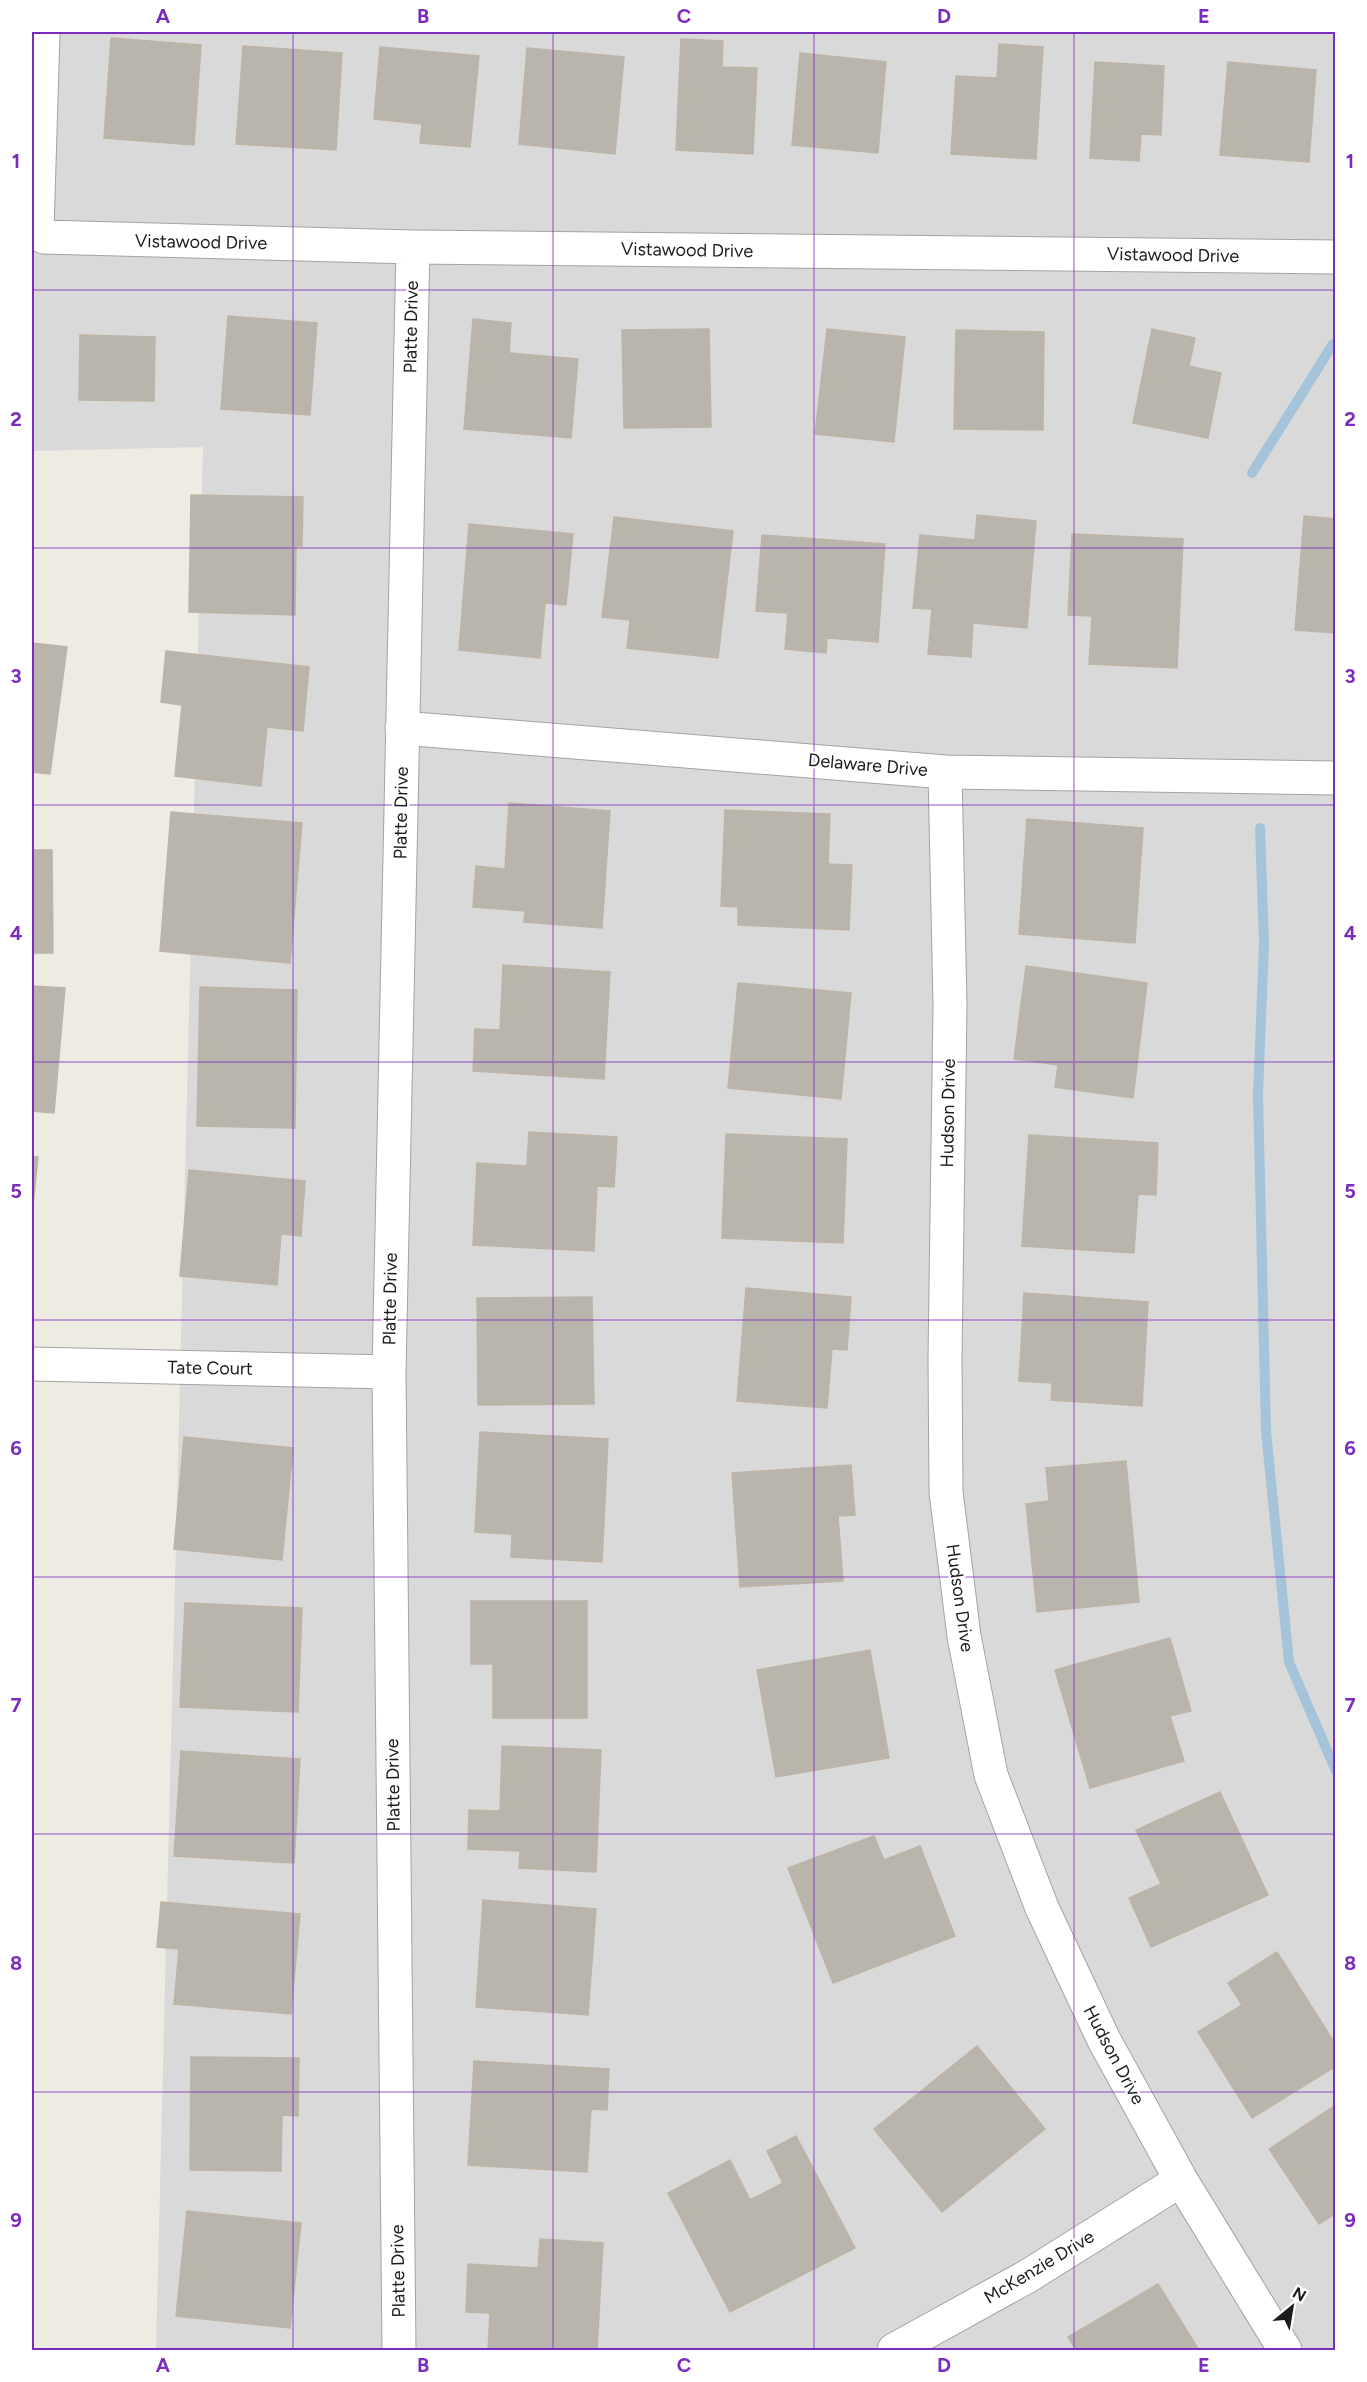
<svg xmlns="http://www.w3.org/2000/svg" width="1367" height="2382" font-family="Figtree,sans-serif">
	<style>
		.residential { fill: #dad9d9 }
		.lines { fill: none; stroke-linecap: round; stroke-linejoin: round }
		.stream { stroke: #a5c4d9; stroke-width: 10 }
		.building { fill: #b9b4ac; stroke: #beb4a6; stroke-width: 1.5 }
		.street-casing { stroke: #a3a3a3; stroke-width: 35 }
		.street { stroke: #fff; stroke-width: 33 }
		.grid { fill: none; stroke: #7b2cbf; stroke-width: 1.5; stroke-opacity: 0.55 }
		.labels { text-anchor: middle; stroke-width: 4.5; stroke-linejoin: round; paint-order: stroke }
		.street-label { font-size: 18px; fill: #1c1c1c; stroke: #fff }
		.neatline { fill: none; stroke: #7b2cbf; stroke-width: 2 }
		.grid-label { font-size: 20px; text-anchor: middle; font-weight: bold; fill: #7b2cbf }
	</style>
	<rect width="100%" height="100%" fill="#edebe2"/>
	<!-- residential -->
	<path class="residential" d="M32,32H1335V2350H156L203,447L32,451Z"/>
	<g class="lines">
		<!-- stream -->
		<path class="stream" d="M1252,473L1333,344
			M1260,828L1264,943L1258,1095L1266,1431L1289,1662L1336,1771"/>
	</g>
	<!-- building -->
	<path class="building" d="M111,38L201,45L194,145L104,138Z
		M681,39L723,41L722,67L757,68L753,154L676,150Z
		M999,44L1043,47L1036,159L951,154L956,76L997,78Z
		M243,46L342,53L336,150L236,144Z
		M380,47L479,56L470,147L420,143L422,124L374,119Z
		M527,48L624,57L615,154L519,144Z
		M800,53L886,62L878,153L792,145Z
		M1095,62L1164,66L1161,135L1141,134L1139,161L1090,158Z
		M1228,62L1316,70L1309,162L1220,155Z
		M228,316L317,323L310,415L221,409Z
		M473,319L511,323L509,353L578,359L571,438L464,429Z
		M709,329L711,427L624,428L622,330Z
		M827,329L905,337L894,442L815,434Z
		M1152,329L1195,338L1189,366L1221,373L1208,438L1133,423Z
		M956,330L1044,332L1043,430L954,429Z
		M80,335L155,337L154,401L79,400Z
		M191,495L303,497L302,546H296L295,615L189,612Z
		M977,515L1036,521L1027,628L973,623L971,657L928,654L932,609L913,608L920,535L975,540Z
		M1304,516L1336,519V633L1295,630Z
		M614,517L733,531L718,658L627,648L630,620L602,617Z
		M469,524L573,534L566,605L545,603L540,658L459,650Z
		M1072,534L1183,539L1177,668L1089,664L1092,616L1068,615Z
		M762,535L885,544L878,642L827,638L826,653L785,649L788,613L756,611Z
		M32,643L67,647L50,774L32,772Z
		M166,651L309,667L303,731L267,727L261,786L175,776L182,705L161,702Z
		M509,803L610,811L602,928L524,922L525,911L473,907L476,866L505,869Z
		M725,810L830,814L828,864L852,865L849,930L738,925V907L721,906Z
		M171,812L302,823L290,963L160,951Z
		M1027,819L1143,828L1135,943L1019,934Z
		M32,850H52L53,953H32Z
		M503,965L610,972L604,1079L473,1071L475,1029L500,1030Z
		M1026,966L1147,983L1133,1098L1055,1087L1058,1065L1014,1059Z
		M738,983L851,993L841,1099L728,1088Z
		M32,986L65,988L54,1113L32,1111Z
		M200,987L297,990L295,1128L197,1126Z
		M529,1132L617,1137L614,1187L597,1186L594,1251L473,1245L477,1163L527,1166Z
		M726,1134L847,1139L843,1243L722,1238Z
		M1029,1135L1158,1143L1156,1195L1138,1194L1134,1253L1022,1246Z
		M32,1157H38L32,1215Z
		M189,1170L305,1181L301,1236L281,1234L277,1285L180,1276Z
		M746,1288L851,1297L847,1350L832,1349L827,1408L737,1401Z
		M1024,1293L1148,1302L1142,1406L1051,1400L1052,1383L1019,1381Z
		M592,1297L594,1404L478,1405L477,1298Z
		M480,1432L608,1439L602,1562L511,1557L512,1534L475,1532Z
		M184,1437L293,1448L282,1560L174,1549Z
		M1126,1461L1139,1602L1037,1612L1026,1504L1049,1501L1046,1468Z
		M851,1465L855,1515L838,1516L843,1581L740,1587L732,1473Z
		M471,1601H587V1718H493V1664H471Z
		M185,1603L302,1608L298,1712L180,1707Z
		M1170,1638L1191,1711L1170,1716L1184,1761L1090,1788L1055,1670Z
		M870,1650L889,1758L776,1777L757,1670Z
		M502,1746L601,1750L596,1872L519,1868L520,1851L468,1849L469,1810L500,1811Z
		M181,1751L300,1759L294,1863L174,1856Z
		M1220,1792L1268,1895L1151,1947L1129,1898L1161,1884L1136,1830Z
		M874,1836L884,1860L920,1846L955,1936L833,1983L788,1868Z
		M483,1900L596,1909L588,2015L476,2007Z
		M161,1902L300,1914L291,2014L174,2004L179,1949L157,1947Z
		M1277,1952L1336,2045V2066L1252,2118L1198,2032L1242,2005L1228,1983Z
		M977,2046L1045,2129L942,2212L874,2129Z
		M191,2057L299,2058L298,2116L282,2115L281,2171L190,2170Z
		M474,2061L609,2069L607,2110L591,2109L587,2172L468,2165Z
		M1336,2105V2213L1319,2224L1269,2149Z
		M796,2136L855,2248L730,2312L668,2193L730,2160L750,2200L783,2183L767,2151Z
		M187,2211L301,2223L290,2328L176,2316Z
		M540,2239L603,2243L597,2350H488L490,2313L466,2312L468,2264L538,2268Z
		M1158,2284L1199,2350H1076L1068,2337Z"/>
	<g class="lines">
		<!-- street casing -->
		<g class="street-casing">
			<path id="street" d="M43,32L37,230L44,237L413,247L1336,257
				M402,728L945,772L1336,778
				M945,772L950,1005L945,1359L946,1492L964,1636L991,1775L1042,1908L1104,2040L1181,2180L1285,2350
				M32,1364L389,1372
				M399,2350L389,1372L413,247
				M894,2350L1028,2276L1181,2180"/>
		</g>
		<!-- street -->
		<use href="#street" class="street"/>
	</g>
	<!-- grid -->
	<path class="grid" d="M293,32V2350M553,32V2350M814,32V2350M1074,32V2350M32,290H1336M32,548H1336M32,805H1336M32,1062H1336M32,1320H1336M32,1577H1336M32,1834H1336M32,2092H1336"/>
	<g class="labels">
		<!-- street labels -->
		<g class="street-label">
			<text transform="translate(201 242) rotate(1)" y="6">Vistawood Drive</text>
			<text transform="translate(687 250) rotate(1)" y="6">Vistawood Drive</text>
			<text transform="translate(1173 255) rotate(1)" y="6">Vistawood Drive</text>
			<text transform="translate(411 327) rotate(-89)" y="6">Platte Drive</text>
			<text transform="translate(868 765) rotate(5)" y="6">Delaware Drive</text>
			<text transform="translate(401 813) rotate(-89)" y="6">Platte Drive</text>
			<text transform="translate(948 1113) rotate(-89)" y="6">Hudson Drive</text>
			<text transform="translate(390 1299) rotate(-89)" y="6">Platte Drive</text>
			<text transform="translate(210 1368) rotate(1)" y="6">Tate Court</text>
			<text transform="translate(960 1598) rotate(82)" y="6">Hudson Drive</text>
			<text transform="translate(393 1785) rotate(-91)" y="6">Platte Drive</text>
			<text transform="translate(1114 2055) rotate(62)" y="6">Hudson Drive</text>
			<text transform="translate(1039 2267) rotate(-31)" y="6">McKenzie Drive</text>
			<text transform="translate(398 2271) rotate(-91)" y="6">Platte Drive</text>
		</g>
	</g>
	<!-- border -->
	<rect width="1367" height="2382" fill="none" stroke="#ffffff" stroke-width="66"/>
	<!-- north arrow -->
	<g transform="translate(1292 2307) rotate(30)" stroke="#ffffff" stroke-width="4.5" paint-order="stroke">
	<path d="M0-4.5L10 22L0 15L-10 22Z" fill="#1c1c1c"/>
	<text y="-9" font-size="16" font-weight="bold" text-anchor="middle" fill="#1c1c1c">N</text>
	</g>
	<rect x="33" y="33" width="1301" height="2316" class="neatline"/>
	<g class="grid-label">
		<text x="163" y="23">A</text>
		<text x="423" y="23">B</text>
		<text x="684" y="23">C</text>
		<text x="944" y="23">D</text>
		<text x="1204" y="23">E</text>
		<text x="16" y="168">1</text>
		<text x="1350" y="168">1</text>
		<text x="16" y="426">2</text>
		<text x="1350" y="426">2</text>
		<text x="16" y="683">3</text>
		<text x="1350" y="683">3</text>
		<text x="16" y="940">4</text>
		<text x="1350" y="940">4</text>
		<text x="16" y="1198">5</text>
		<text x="1350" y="1198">5</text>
		<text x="16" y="1455">6</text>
		<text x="1350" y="1455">6</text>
		<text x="16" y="1712">7</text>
		<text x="1350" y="1712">7</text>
		<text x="16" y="1970">8</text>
		<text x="1350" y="1970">8</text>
		<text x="16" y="2227">9</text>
		<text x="1350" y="2227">9</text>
		<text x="163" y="2372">A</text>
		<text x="423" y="2372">B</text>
		<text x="684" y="2372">C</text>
		<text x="944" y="2372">D</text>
		<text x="1204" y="2372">E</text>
	</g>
</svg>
